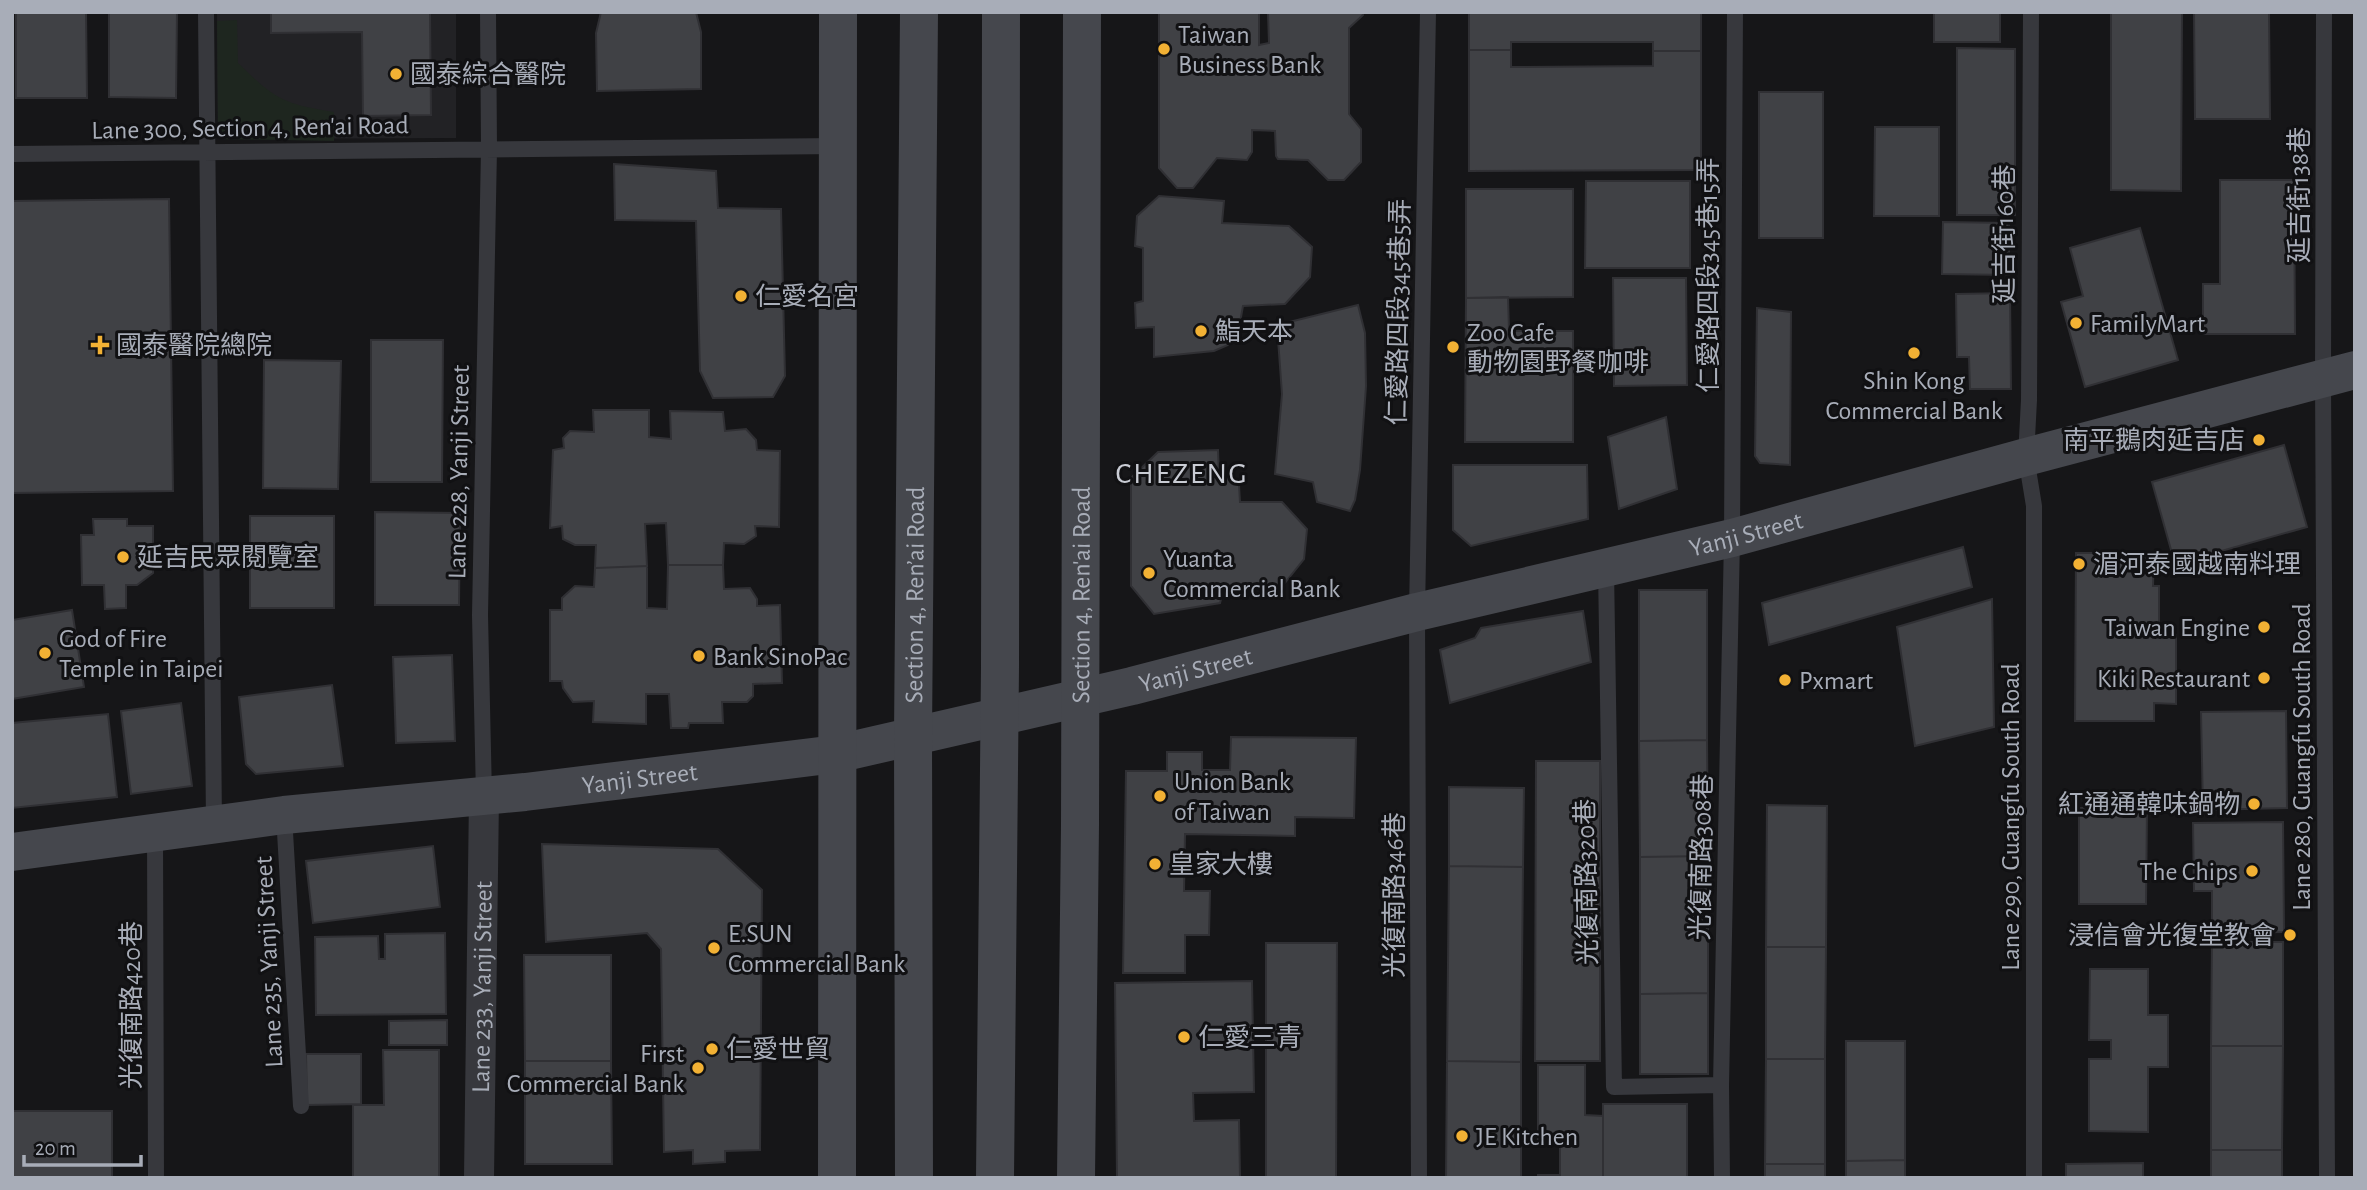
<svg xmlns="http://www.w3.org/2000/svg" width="2367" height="1190" font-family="'Alegreya Sans','Noto Sans TC',sans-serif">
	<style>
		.built { fill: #222225 }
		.green { fill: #1e261f }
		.building { fill: #404145; stroke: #303034; stroke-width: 2 }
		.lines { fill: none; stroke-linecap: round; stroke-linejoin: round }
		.lane { stroke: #37383d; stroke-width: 16 }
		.street { stroke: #37383d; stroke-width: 30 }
		.secondary { stroke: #45474d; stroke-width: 38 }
		.poi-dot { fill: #f2b134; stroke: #111113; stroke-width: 2.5 }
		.labels { text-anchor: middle; stroke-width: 6; stroke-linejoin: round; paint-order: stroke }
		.poi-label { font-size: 26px; fill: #a8adb8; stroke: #111113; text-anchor: start }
		.street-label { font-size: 26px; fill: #a8adb8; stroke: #111113 }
		.quarter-label { font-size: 30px; letter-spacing: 2px; fill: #c9ccd4; stroke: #111113 }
	</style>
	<rect width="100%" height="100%" fill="#161618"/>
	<!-- built -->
	<path class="built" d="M217,12H456V138L218,139Z"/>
	<!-- green -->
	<path class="green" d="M237,20L238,63C275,99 283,104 334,112V141L218,139L217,21Z"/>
	<!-- building -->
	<path class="building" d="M16,12H86L87,98H16Z
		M109,12H177L176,98L109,97Z
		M271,12H430L431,115L363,116L362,32L271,33Z
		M601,12H696L701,32V89L597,91L596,33Z
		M1159,12L1259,13V45L1269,43L1268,13L1362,12L1363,15L1349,28V114L1361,129V162L1344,180H1328L1308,160L1278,159L1276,156L1275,131L1252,130V152L1247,160L1217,158L1193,188H1177L1159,168Z
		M1469,12H1701V51H1653V42H1511V50H1469Z
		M1934,12H2000V42H1934Z
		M2111,12H2182L2181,191L2111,190Z
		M2194,12H2269L2270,119H2195Z
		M1957,48L2015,49V215H1957Z
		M1469,50H1511V67L1653,66V51H1701V170L1469,171Z
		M1759,92H1823V238H1759Z
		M1875,127H1939V216H1874Z
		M614,164L716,171L718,208L781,209L785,376L773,397L713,398L700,371L696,221L615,220Z
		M2220,180H2294L2295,334H2203V284H2220Z
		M1586,181H1690V268H1585Z
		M1466,189H1573V297L1466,298Z
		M1159,196L1224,201L1222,223L1289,226L1312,247L1310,277L1285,304L1243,306L1239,328L1228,345L1214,351L1154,357V327L1136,328L1135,303L1143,301V248L1135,246L1137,216Z
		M169,199L173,491L12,493V201Z
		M1943,222L2009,223V275L1942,274Z
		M2140,228L2178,360L2085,387L2061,302L2083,296L2070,248Z
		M1613,278H1686L1687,385L1614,386Z
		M2010,293L2011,389H1970L1969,357H1957L1956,294Z
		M1508,297L1509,331H1573V442H1465L1466,298Z
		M1358,305L1365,333L1366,386L1360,470L1355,500L1350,511L1317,502L1313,482L1275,474L1282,394L1277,325Z
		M1757,308L1791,312L1790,465L1760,463L1755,456Z
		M371,340H443L442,482H371Z
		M264,360L341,361L338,489L263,488Z
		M593,410H649V437L671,439L670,411L723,412L725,431L746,429L756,440L757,450L780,451L779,527L755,526L756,536L744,544L724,543L723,565H668L666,523L645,524L647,566L595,568L596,545H575L563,539L562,526L550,528L553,450L564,448L563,438L570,431L594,432Z
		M1666,417L1677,489L1619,509L1608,437Z
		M2284,445L2307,527L2175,564L2152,482Z
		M1218,450L1219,477H1230L1239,485L1240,502H1282L1307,529L1304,559L1280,589L1224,588L1220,603L1154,614L1131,586V478L1158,452Z
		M1453,465H1587L1588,519L1471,546L1453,530Z
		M375,512L460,513L459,605H375Z
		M250,516H334V608H250Z
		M93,519H127V526H153V573L137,585H126V608L105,609L104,585H82L81,535H94Z
		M1963,547L1972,587L1769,645L1762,603Z
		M2076,553H2154L2153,586H2159V635H2176V704L2154,703V721H2075Z
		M668,565H723L724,589L750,588L757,599V606L780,605L782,683L753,684V696L747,702H722L723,723H689L688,728H671L669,694H646V724L593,722L594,701L573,702L563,688L562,681H550V610H562V598L575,586L594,587L595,568L647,566V608L667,609Z
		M1639,590H1707V740L1639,741Z
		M1992,599L1994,727L1915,746L1897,627Z
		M72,610L84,687L12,699V620Z
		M1583,611L1591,662L1450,703L1440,650L1475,638L1481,628Z
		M452,655L455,741L396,743L393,657Z
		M332,685L343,766L256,774L246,764L239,697Z
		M181,703L192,786L131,794L121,711Z
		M2286,711L2287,808L2203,810L2201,712Z
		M108,714L117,797L12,808V723Z
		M1231,737L1356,738L1354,818L1295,817V836L1185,834L1184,891H1210L1209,935H1185V973H1123L1126,771H1167V752H1202V770H1230Z
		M1707,740L1708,856L1640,857L1639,741Z
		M1536,761H1600V1061H1535Z
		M1449,787L1524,788L1523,867L1449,866Z
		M1767,805L1827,806L1826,947H1766Z
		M2079,808H2147L2146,904H2079Z
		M2283,822L2284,932L2212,933V891H2194L2193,823Z
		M542,844L718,849L762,890L760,1150L725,1151V1162L693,1164V1150L664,1152L661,949L647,933L546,942Z
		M433,846L440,907L313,923L306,861Z
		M1708,856V993L1640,994V857Z
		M1449,866L1523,867L1521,1062L1447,1061Z
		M445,933L446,1014L316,1015L315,937L378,936L379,959H385V934Z
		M2212,942H2283V1046H2211Z
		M1266,943H1337L1336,1178H1266Z
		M1766,947H1826L1825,1059H1766Z
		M524,955H611V1061H525Z
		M2090,969H2148V1015H2168V1067H2148V1132L2089,1131V1059H2111V1040H2089Z
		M1252,981L1254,1092L1193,1093L1194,1121L1239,1120L1240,1178H1117L1115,983Z
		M1708,993V1074H1640V994Z
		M447,1020V1045H389V1021Z
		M1846,1041H1905V1160L1846,1161Z
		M2211,1046H2283L2282,1150H2211Z
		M383,1050H439V1178H353V1105H384Z
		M306,1054H361V1104L307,1105Z
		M1766,1059H1825V1164H1765Z
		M525,1061H611L612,1164H525Z
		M1447,1061L1521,1062V1178H1446Z
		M1538,1065H1585V1115L1603,1116V1178H1538V1175H1560V1140H1538Z
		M1603,1104H1687V1178H1603Z
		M12,1111H112V1178H12Z
		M2211,1150H2282V1178H2211Z
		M1905,1160V1178H1846V1161Z
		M2143,1163V1178H2066V1164Z
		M1765,1164H1825V1178H1765Z"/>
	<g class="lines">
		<!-- lane -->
		<path class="lane" d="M206,12L214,824
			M2031,12L2029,400L2026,457L2034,506V1178
			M2324,12L2323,378L2327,1178
			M12,154L838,146
			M1606,568L1614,1087L1721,1085
			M484,796L480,615L489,149L488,12
			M284,815L301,1106
			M155,831L156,1178
			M1419,1178L1417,612L1428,12
			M1722,1178L1721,1085L1732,538L1735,12"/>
		<!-- street -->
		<path class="street" id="s1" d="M479,1178L484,796"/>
		<!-- secondary -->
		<g class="secondary">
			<path id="s2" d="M12,852L284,815L525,792L836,754L1132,686L1417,612L1732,538L2026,457L2355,370"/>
			<path d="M837,1178L838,12"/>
			<path id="s3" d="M914,1178L913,736L919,12"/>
			<path d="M995,1178L1000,667L1001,12"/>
			<path id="s4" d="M1076,1178L1080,825L1082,12"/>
		</g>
	</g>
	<!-- markers -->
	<g class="poi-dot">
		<circle cx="1164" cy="49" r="7"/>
		<circle cx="396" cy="74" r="7"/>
		<circle cx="741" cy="296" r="7"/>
		<circle cx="2076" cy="323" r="7"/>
		<circle cx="1201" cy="331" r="7"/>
		<path d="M96.5 334.5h7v7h7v7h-7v7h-7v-7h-7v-7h7z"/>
		<circle cx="1453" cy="347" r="7"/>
		<circle cx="1914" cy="353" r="7"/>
		<circle cx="2259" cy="440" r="7"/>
		<circle cx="123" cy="557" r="7"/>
		<circle cx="2079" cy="564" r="7"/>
		<circle cx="1149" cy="573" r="7"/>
		<circle cx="2264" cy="627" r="7"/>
		<circle cx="45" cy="653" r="7"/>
		<circle cx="699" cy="656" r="7"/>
		<circle cx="2264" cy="678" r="7"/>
		<circle cx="1785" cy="680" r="7"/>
		<circle cx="1160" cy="796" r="7"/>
		<circle cx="2254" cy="804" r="7"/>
		<circle cx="1155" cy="864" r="7"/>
		<circle cx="2252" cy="871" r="7"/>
		<circle cx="2290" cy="935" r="7"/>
		<circle cx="714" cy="948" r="7"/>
		<circle cx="1184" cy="1037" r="7"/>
		<circle cx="712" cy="1049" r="7"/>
		<circle cx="698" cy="1068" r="7"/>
		<circle cx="1462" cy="1136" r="7"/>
	</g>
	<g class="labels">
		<!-- poi labels -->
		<g class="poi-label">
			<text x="1178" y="43">Taiwan<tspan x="1178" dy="30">Business Bank</tspan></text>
			<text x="410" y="83">國泰綜合醫院</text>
			<text x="755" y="305">仁愛名宮</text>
			<text x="2090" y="332">FamilyMart</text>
			<text x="1215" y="340">鮨天本</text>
			<text x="1467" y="341">Zoo Cafe<tspan x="1467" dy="30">動物園野餐咖啡</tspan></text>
			<text x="116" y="354">國泰醫院總院</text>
			<text x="1914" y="389" text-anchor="middle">Shin Kong<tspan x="1914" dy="30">Commercial Bank</tspan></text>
			<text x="2245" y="449" text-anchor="end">南平鵝肉延吉店</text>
			<text x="137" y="566">延吉民眾閱覽室</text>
			<text x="1163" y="567">Yuanta<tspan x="1163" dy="30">Commercial Bank</tspan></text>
			<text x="2093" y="573">湄河泰國越南料理</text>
			<text x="2250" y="636" text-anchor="end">Taiwan Engine</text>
			<text x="59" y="647">God of Fire<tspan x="59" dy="30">Temple in Taipei</tspan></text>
			<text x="713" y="665">Bank SinoPac</text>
			<text x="2250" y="687" text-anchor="end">Kiki Restaurant</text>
			<text x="1799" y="689">Pxmart</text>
			<text x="1174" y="790">Union Bank<tspan x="1174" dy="30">of Taiwan</tspan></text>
			<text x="2240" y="813" text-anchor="end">紅通通韓味鍋物</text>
			<text x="1169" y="873">皇家大樓</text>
			<text x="2238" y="880" text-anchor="end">The Chips</text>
			<text x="728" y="942">E.SUN<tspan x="728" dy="30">Commercial Bank</tspan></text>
			<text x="2276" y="944" text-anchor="end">浸信會光復堂教會</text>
			<text x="1198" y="1046">仁愛三青</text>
			<text x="726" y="1058">仁愛世貿</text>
			<text x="684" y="1062" text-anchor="end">First<tspan x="684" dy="30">Commercial Bank</tspan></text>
			<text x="1476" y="1145">JE Kitchen</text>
		</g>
		<!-- street labels -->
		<g class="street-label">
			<text transform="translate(250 127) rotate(-1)" y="9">Lane 300, Section 4, Ren'ai Road</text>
			<text transform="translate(2299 195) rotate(-90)" y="9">延吉街138巷</text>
			<text transform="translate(2004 234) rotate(-90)" y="9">延吉街160巷</text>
			<text transform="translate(1708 275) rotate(-90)" y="9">仁愛路四段345巷15弄</text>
			<text transform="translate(1398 312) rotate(-89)" y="9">仁愛路四段345巷5弄</text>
			<text transform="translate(458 472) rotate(-89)" y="9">Lane 228, Yanji Street</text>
			<text dy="9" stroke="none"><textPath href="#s2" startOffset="1766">Yanji Street</textPath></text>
			<text dy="9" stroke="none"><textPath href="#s3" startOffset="583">Section 4, Ren’ai Road</textPath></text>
			<text dy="9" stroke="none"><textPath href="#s4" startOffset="583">Section 4, Ren'ai Road</textPath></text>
			<text dy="9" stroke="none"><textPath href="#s2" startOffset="1199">Yanji Street</textPath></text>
			<text transform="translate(2301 757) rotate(-90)" y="9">Lane 280, Guangfu South Road</text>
			<text dy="9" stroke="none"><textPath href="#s2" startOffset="632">Yanji Street</textPath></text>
			<text transform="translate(2010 817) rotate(-90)" y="9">Lane 290, Guangfu South Road</text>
			<text transform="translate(1701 857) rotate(-89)" y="9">光復南路308巷</text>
			<text transform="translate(1586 882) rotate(-91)" y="9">光復南路320巷</text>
			<text transform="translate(1394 895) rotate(-90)" y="9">光復南路346巷</text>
			<text transform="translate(268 962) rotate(-93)" y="9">Lane 235, Yanji Street</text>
			<text dy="9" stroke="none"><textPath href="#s1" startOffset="191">Lane 233, Yanji Street</textPath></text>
			<text transform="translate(131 1005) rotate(-90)" y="9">光復南路420巷</text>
		</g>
		<!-- quarter labels -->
		<g class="quarter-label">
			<text x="1182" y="483">CHEZENG</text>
		</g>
	</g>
	<!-- border -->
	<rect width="2367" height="1190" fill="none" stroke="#a8adb8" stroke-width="28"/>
	<!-- scale -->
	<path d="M24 1155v10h117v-10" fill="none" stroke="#a8adb8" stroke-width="3.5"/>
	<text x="35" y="1155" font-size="21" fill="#a8adb8" stroke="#111113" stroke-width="5" paint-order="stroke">20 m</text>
</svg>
